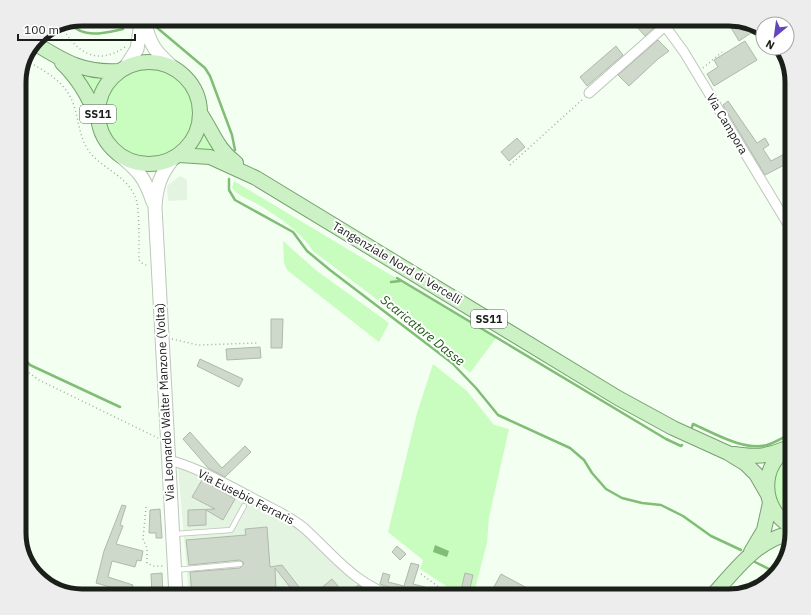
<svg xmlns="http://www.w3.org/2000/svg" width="811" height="615" font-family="'IBM Plex Sans',sans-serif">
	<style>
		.built { fill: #e3f4e0 }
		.green { fill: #c9fcbf }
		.water { fill: #80bd75 }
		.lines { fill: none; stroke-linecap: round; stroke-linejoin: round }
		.stream { stroke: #80bd75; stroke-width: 2.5 }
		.building { fill: #ced9cc; stroke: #aeb9ac }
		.lane-casing { stroke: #bdc7bb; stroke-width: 6 }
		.street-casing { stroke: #bdc7bb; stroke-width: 11 }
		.secondary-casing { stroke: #bdc7bb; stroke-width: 15 }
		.primary-casing { stroke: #77a16f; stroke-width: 16 }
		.path { stroke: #a4aea3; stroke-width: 1.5; stroke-dasharray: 1 3; stroke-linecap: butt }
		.lane { stroke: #fff; stroke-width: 4.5 }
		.street { stroke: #fff; stroke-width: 9 }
		.secondary { stroke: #fff; stroke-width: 13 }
		.primary { stroke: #cbf1c4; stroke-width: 14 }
		.labels { text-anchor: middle; stroke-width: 4; stroke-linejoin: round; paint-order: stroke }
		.shield { fill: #fff; stroke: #5f625f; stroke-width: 1 }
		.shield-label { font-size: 11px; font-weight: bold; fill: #1b1f1a }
		.street-label { font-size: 12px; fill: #1b1f1a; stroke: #fff }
		.water-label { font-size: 13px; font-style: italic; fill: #1c5710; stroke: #fff }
		.rim { fill: none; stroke: #1b1f1a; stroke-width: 5 }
	</style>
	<rect width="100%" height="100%" fill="#f3fff1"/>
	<!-- built -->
	<path class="built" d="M180,176L187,180V200L168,201L167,186Z
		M178,467L197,474L290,523L304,533L346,574L368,588L359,596H189Z"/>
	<!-- green -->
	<path class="green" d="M104 114a45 45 0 1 1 90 0a45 45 0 1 1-90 0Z
		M78,73L104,77L93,97Z
		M204,130L220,155L193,151Z
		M234,181L496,338L470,373L450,355L313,251C300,231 279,217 259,205C249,199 239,197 232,188Z
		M283,241L317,271L389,323L379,342L287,270L284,263Z
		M433,364L467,391L494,425L509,429L489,517L487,543L473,596H456L457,593L420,569L423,560L388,532L417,413Z
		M792,454V519C769,501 769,472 792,454Z"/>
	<!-- water -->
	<path class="water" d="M435,545L449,551L447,557L433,552Z"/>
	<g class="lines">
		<!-- stream -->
		<path class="stream" d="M70,24C86,39 104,33 123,29
			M155,26L205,68L210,76L232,135L235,150
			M229,179V190L235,200L293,232L307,251L330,270L452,363L476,388L498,415L570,448L584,460L592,473L606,489L622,498L642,503L661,505L683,516L711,536L741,550
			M397,278L666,439L681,446L682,445
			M391,282L400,281
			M19,354L30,365L120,407
			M692,427L693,424C714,433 743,451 767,445C776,442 784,437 792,433
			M755,562L777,573"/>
	</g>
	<!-- building -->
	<path class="building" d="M647,19L655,27L645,36L637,27Z
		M737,22L757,29L739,41L730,26Z
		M658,40L669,51L658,59L629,86L618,75Z
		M745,41L757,60L714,86L707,74L718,67L714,60Z
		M616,46L623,55L587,86L580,77Z
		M728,101L757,143L765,138L769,145L763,149L771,161L792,150V161L765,175L723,105Z
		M517,138L525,147L509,161L501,152Z
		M271,319H283L282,348H271Z
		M260,347L261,358L227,360L226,349Z
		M200,359L243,379L239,387L197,366Z
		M190,432L222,468L245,446L251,452L225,477L208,468L183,439Z
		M202,480L235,499L223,520L206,510V525L188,526V510L215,509L192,497Z
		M122,505L126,506L120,525L123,526L116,544L143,551L141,561L137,560L135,567L112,561L108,577L133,585L132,588L142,590L141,596L96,583L104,551Z
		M160,509L162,538H156V533H149L150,510Z
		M267,527L270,567L282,565L306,596H297L275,568L276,591L192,596L190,572L240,568L244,563L240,560L189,565L186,540L246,535L245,529Z
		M397,546L406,554L400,560L392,552Z
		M411,563L419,565L413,584L425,587L422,596H401L397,590L380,584L383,573L390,575L388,582L404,586Z
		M162,573L163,596H152L151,574Z
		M465,573L473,575L469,592L461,590Z
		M501,574L542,596H516L503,589L499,596H489Z
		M332,579L338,586L327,596H312Z
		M358,585L364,589L356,596H346Z"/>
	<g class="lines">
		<!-- lane casing -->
		<g class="lane-casing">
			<path id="lane" d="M174,534L231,530L244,506
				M175,570L240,564"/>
		</g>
		<!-- street casing -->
		<g class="street-casing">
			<path id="street" d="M660,19L684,52L792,231
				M589,93L665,26
				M169,460C200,468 231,487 260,502C275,510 291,517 304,528C333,554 356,586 395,596"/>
		</g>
		<!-- secondary casing -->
		<g class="secondary-casing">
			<path id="secondary" d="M144,19C149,45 156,53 176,70
				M125,68L137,49L141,23
				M119,155C139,171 145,178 153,202
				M172,160C160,175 156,188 155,207L176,596"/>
		</g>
		<!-- primary casing -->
		<g class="primary-casing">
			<path id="primary" d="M36,44C65,62 84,73 118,71
				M98 113a51 51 0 1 1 102 0a51 51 0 1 1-102 0Z
				M62,63C78,78 88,95 97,117
				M200,113C213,132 217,149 236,163
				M179,155L210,157L256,178L618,398L673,428L728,453L746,464L756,474L767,493
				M792,446C758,463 760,510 792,527
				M734,454C753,457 766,457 784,449
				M751,552L764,530L770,503
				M712,596C734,572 757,539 792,533"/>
		</g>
		<!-- path -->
		<path class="path" d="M174,19L185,21L188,19
			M62,27C77,53 97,66 125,47
			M27,61C47,72 67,83 74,106C80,124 79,142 94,157C107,170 126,177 135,196C140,206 139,246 139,260L142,263L148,266
			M703,68L722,52
			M510,165L583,99
			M172,339L198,345L257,343
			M19,366L39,380L158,438
			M146,507L143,539L147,548V563L153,566H164
			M421,574L451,596"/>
		<!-- lane -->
		<use href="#lane" class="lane"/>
		<!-- street -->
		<use href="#street" class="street"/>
		<!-- secondary -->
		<use href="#secondary" class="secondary"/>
		<!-- primary -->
		<use href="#primary" class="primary"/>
	</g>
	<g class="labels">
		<!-- shield labels -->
		<g class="shield">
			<rect x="80" y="105" width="36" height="18" rx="3"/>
			<rect x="471" y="310" width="36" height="18" rx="3"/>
		</g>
		<g class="shield-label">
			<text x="98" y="118">SS11</text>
			<text x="489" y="323">SS11</text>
		</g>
		<!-- street labels -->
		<g class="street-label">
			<text transform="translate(727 124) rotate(59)" y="4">Via Campora</text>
			<text transform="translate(397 263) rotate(31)" y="4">Tangenziale Nord di Vercelli</text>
			<text transform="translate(165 402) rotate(-93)" y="4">Via Leonardo Walter Manzone (Volta)</text>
			<text transform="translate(246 497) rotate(27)" y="4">Via Eusebio Ferraris</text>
		</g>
		<!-- water labels -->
		<g class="water-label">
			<text transform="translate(423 330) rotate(39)" y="5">Scaricatore Dasse</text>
		</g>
	</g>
	<!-- crop -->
	<path d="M0 0H811V615H0ZM82 26H729A56 56 0 0 1 785 82V533A56 56 0 0 1 729 589H82A56 56 0 0 1 26 533V82A56 56 0 0 1 82 26Z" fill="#ededed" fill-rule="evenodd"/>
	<path class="rim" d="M82 26H729A56 56 0 0 1 785 82V533A56 56 0 0 1 729 589H82A56 56 0 0 1 26 533V82A56 56 0 0 1 82 26Z"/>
	<!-- north arrow -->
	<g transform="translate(775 36) rotate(209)"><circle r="19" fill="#ffffff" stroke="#a4a5a3"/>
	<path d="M0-3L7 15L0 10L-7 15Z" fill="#6545bd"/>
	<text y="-6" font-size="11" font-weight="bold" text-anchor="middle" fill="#1b1f1a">N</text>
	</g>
	<!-- scale -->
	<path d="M18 34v6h117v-6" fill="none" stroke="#1b1f1a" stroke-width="2"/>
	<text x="24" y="34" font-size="12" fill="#1b1f1a" stroke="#ffffff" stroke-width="3" paint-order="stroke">100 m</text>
</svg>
